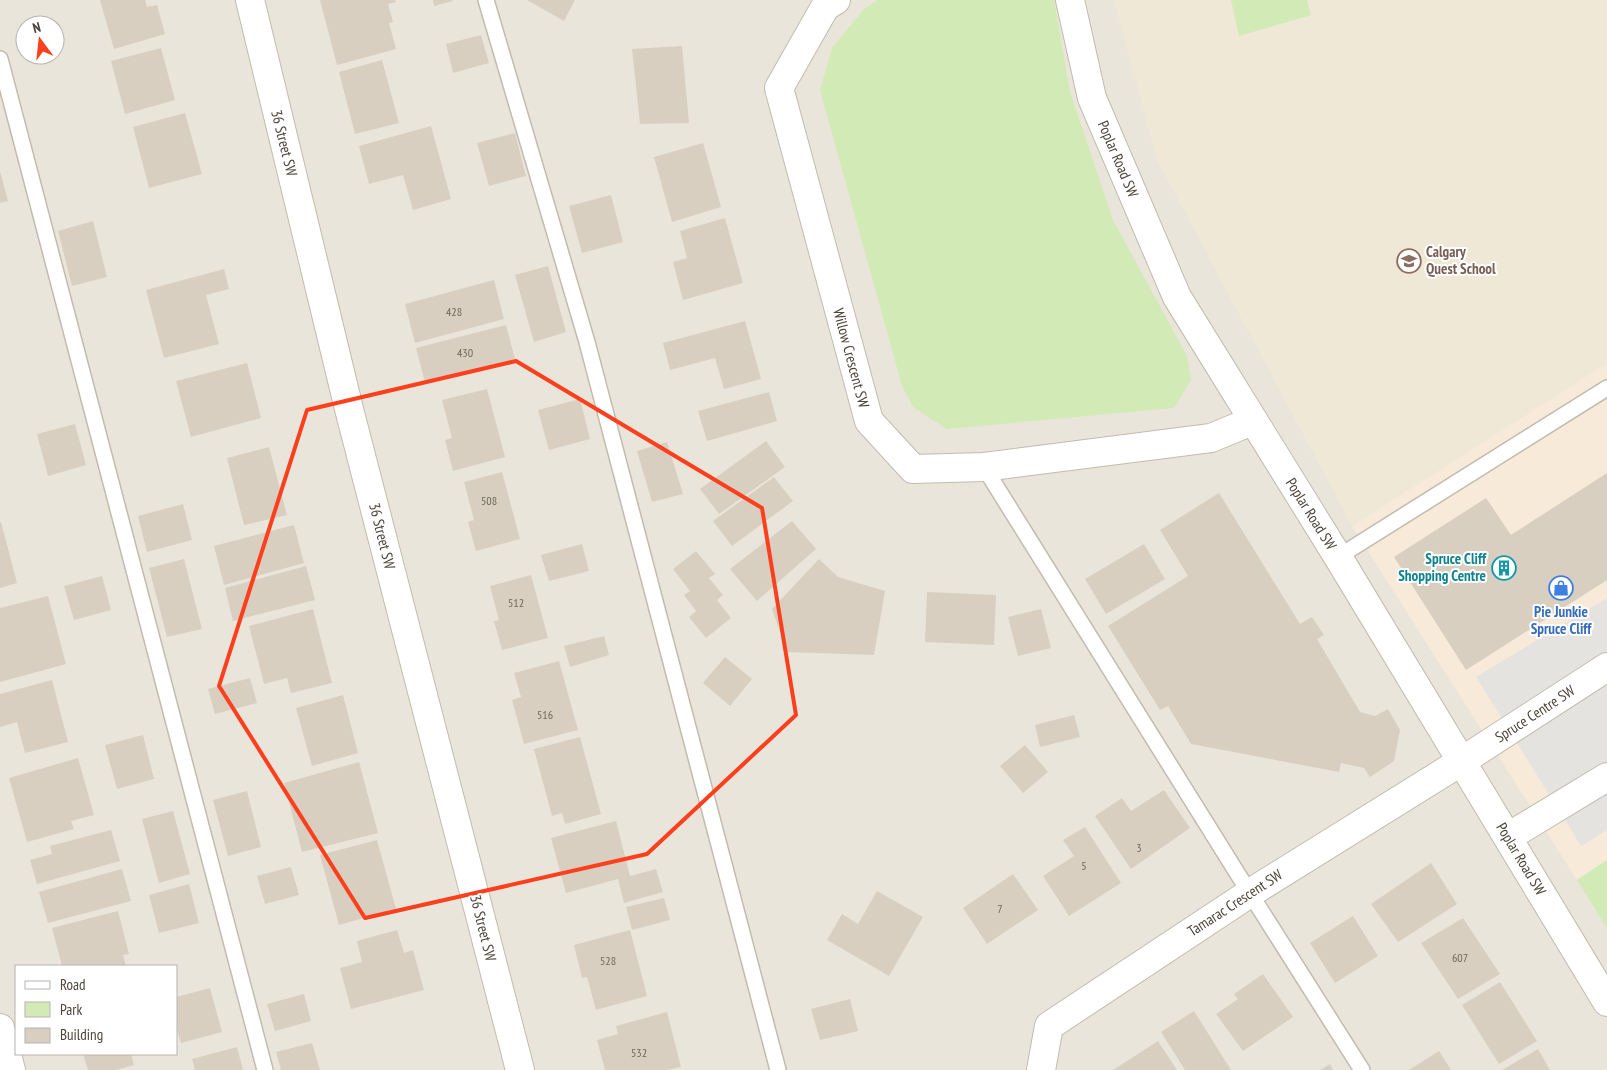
<svg xmlns="http://www.w3.org/2000/svg" width="1607" height="1070" font-family="'PT Sans Narrow',sans-serif">
	<style>
		.residential { fill: #eae5da; fill-rule: evenodd }
		.commercial { fill: #f7ead8 }
		.education { fill: #efe8d6 }
		.green { fill: #d2eab5 }
		.parking { fill: #e5e3e0 }
		.building { fill: #d8cfc1 }
		.lines { fill: none; stroke-linecap: round; stroke-linejoin: round }
		.service-casing { stroke: #c2bbae; stroke-width: 18 }
		.minor-casing { stroke: #c2bbae; stroke-width: 30 }
		.tertiary-casing { stroke: #c2bbae; stroke-width: 30 }
		.service { stroke: #fff; stroke-width: 15 }
		.minor { stroke: #fff; stroke-width: 28 }
		.tertiary { stroke: #fff; stroke-width: 28 }
		.marked { fill: none; stroke: #fc3f1d; stroke-width: 4; stroke-linejoin: round }
		.labels { text-anchor: middle; stroke-width: 4; stroke-linejoin: round; paint-order: stroke }
		.number-label { font-size: 12px; fill: #6e675b }
		.street-label { font-size: 15px; fill: #4b4439; stroke: #fff }
		.education-label { font-size: 15px; font-weight: bold; fill: #785e54; stroke: #fff; text-anchor: start }
		.culture-label { font-size: 15px; font-weight: bold; fill: #0d838f; stroke: #fff; text-anchor: end }
		.shop-label { font-size: 15px; font-weight: bold; fill: #366cbe; stroke: #fff }
	</style>
	<rect width="100%" height="100%" fill="#f6f3ec"/>
	<!-- residential -->
	<path class="residential" d="M0,0H1607V1070H0ZM25,25H55V55H25ZM16,966H176V1054H16Z"/>
	<!-- commercial -->
	<path class="commercial" d="M1607,363V860L1577,880L1352,526Z"/>
	<!-- education -->
	<path class="education" d="M1114,0H1607V363L1352,526L1157,160Z"/>
	<!-- green -->
	<path class="green" d="M878,0H1054L1070,92L1113,220L1187,356L1191,380L1174,408L947,429L914,408L902,386L820,90L832,48L864,9Z
		M1231,0H1307L1311,15L1239,36Z
		M1607,860V928L1577,880Z"/>
	<!-- parking -->
	<path class="parking" d="M1607,598V830L1581,846L1476,677Z"/>
	<!-- building -->
	<path class="building" d="M100,0H145L147,7L157,5L165,34L114,49Z
		M320,0H395L396,2L388,4L393,22L389,23L396,49L337,65Z
		M433,0H452L453,1L434,6Z
		M527,0H575L564,21Z
		M481,35L489,63L453,73L446,44Z
		M682,46L689,123L640,124L632,49Z
		M161,48L175,100L125,114L111,61Z
		M382,60L399,123L355,134L339,72Z
		M185,113L202,174L149,188L133,127Z
		M431,126L451,199L413,210L403,175L369,184L359,146Z
		M515,133L526,176L489,186L477,143Z
		M703,143L721,207L672,222L654,157Z
		M0,171L8,201L0,203Z
		M611,195L623,242L582,253L569,206Z
		M725,218L743,283L683,300L673,262L687,258L680,231Z
		M93,221L107,277L72,286L58,231Z
		M548,266L566,332L534,342L515,275Z
		M224,269L229,289L206,295L219,344L164,358L146,290Z
		M494,280L504,319L415,343L405,304Z
		M745,321L761,379L724,389L715,358L670,370L663,343Z
		M506,325L515,359L425,382L416,348Z
		M247,363L261,418L191,437L176,381Z
		M487,389L505,457L453,471L445,440L452,438L442,400Z
		M769,392L777,421L707,441L698,411Z
		M580,399L590,439L549,450L538,410Z
		M75,424L86,465L48,476L37,434Z
		M766,441L785,467L719,514L700,489Z
		M667,442L683,494L652,502L637,451Z
		M269,447L287,515L244,525L227,458Z
		M502,472L520,539L476,551L468,522L474,520L464,482Z
		M1607,473V580L1466,670L1394,557L1486,498L1511,535Z
		M774,477L793,501L732,546L713,521Z
		M1219,493L1300,624L1312,617L1324,635L1317,639L1360,712L1375,716L1388,709L1400,730L1394,761L1370,777L1364,768L1341,763L1339,772L1191,744L1168,706L1160,710L1108,626L1188,576L1160,530Z
		M183,504L192,540L147,552L138,516Z
		M792,521L816,549L757,601L730,569Z
		M1,522L17,583L0,588V523Z
		M294,525L304,563L224,585L214,546Z
		M582,544L589,571L549,581L541,555Z
		M1144,544L1165,579L1106,614L1085,579Z
		M696,551L715,574L709,578L723,595L717,600L731,618L706,638L689,617L696,611L684,595L690,591L673,569Z
		M184,559L202,629L167,637L149,568Z
		M819,559L838,577L885,591L874,655L787,652L772,609Z
		M306,566L315,600L233,621L225,588Z
		M531,575L548,638L502,650L494,621L499,620L490,586Z
		M102,576L111,610L74,620L64,586Z
		M927,592L996,595L994,645L925,642Z
		M48,596L66,664L0,682V608Z
		M313,609L332,683L291,693L287,678L264,684L249,626Z
		M1041,609L1051,648L1018,656L1008,617Z
		M604,636L609,655L570,667L564,646Z
		M725,657L752,679L730,706L703,683Z
		M559,661L578,730L524,744L512,700L521,697L514,673Z
		M250,678L257,703L215,714L208,689Z
		M52,680L68,742L25,753L17,722L0,727V694Z
		M343,695L358,753L312,766L296,708Z
		M1074,715L1080,737L1040,747L1035,725Z
		M143,735L154,779L117,789L105,745Z
		M580,737L601,814L565,824L562,813L552,816L534,749Z
		M1025,745L1048,772L1023,793L1000,766Z
		M78,758L94,815L71,821L74,829L27,842L9,778Z
		M359,762L378,833L302,852L284,783Z
		M1164,790L1190,828L1131,869L1095,816L1122,798L1131,811Z
		M247,791L261,847L228,856L213,800Z
		M173,811L190,874L159,883L142,819Z
		M616,821L630,876L656,869L663,892L624,903L618,879L566,893L551,838Z
		M1085,827L1121,883L1069,916L1043,876L1074,856L1063,840Z
		M111,830L120,861L37,884L30,860L52,854L50,846Z
		M377,840L396,909L339,925L320,855Z
		M1431,863L1457,904L1398,942L1371,904Z
		M291,867L299,895L265,904L257,876Z
		M122,869L131,901L48,923L39,892Z
		M1013,874L1038,910L987,944L963,908Z
		M189,884L199,923L159,933L149,895Z
		M877,891L923,917L889,976L827,940L842,914L858,924Z
		M664,898L670,920L632,930L626,907Z
		M118,911L129,954L123,955L126,966H62L52,928Z
		M1353,916L1378,956L1335,983L1310,943Z
		M1463,918L1500,974L1458,999L1421,943Z
		M397,930L404,953L413,950L424,990L351,1009L340,968L362,962L357,941Z
		M630,930L647,996L596,1010L587,977L582,978L574,945Z
		M1263,974L1293,1017L1243,1051L1216,1014L1238,999L1234,994Z
		M1500,982L1537,1041L1499,1064L1462,1005Z
		M210,988L222,1032L181,1043L176,1027V997Z
		M304,994L311,1021L275,1031L267,1004Z
		M850,999L858,1031L820,1040L811,1009Z
		M1194,1011L1231,1070H1185L1161,1032Z
		M667,1012L681,1067L667,1070H605L597,1040L618,1034L616,1026Z
		M1158,1041L1177,1070H1113Z
		M312,1043L320,1070H281L276,1052Z
		M237,1047L243,1070H195L192,1059Z
		M1538,1049L1550,1070H1502Z
		M1439,1051L1451,1070H1409Z
		M83,1054H131L134,1065L116,1070H88Z
		M1330,1064L1333,1070H1320Z"/>
	<g class="lines">
		<!-- service casing -->
		<g class="service-casing">
			<path id="service" d="M486,0L587,342L778,1070
				M0,59L265,1070
				M984,467L1234,868L1362,1070
				M1338,557L1607,388"/>
		</g>
		<!-- minor casing -->
		<g class="minor-casing">
			<path id="minor" d="M250,0L349,409L520,1070
				M836,0L825,7L779,88L869,421L913,469L984,467L1211,438L1252,421
				M1070,0L1092,98L1177,297L1338,557L1607,1002
				M1508,837L1607,777
				M1041,1070L1049,1026L1250,893L1462,761L1607,667"/>
		</g>
		<!-- tertiary casing -->
		<g class="tertiary-casing">
			<path id="tertiary" d="M0,1028L11,1070"/>
		</g>
		<!-- service -->
		<use href="#service" class="service"/>
		<!-- minor -->
		<use href="#minor" class="minor"/>
		<!-- tertiary -->
		<use href="#tertiary" class="tertiary"/>
	</g>
	<!-- marked area -->
	<path class="marked" d="M516,361L762,508L796,715L647,854L365,918L219,686L307,410Z"/>
	<!-- icons -->
	<defs>
		<g id="school-ring" transform="scale(1.25)"><circle r="9.5" fill="#fff" stroke="#8d6e63" stroke-width="1.5"/><path d="M0-5L7-2L0 1L-7-2ZM-4 1L0 2.5L4 1V4Q0 6-4 4Z" fill="#8d6e63"/></g>
		<g id="building-ring" transform="scale(1.25)"><circle r="9.5" fill="#fff" stroke="#0f9aa8" stroke-width="1.5"/><path d="M-4-6H4V6H1V3H-1V6H-4ZM-2.5-4.3h1.7v1.8h-1.7ZM.8-4.3h1.7v1.8H.8ZM-2.5-1h1.7V.8h-1.7ZM.8-1h1.7V.8H.8Z" fill="#0f9aa8"/></g>
		<g id="shop-ring" transform="scale(1.25)"><circle r="9.5" fill="#fff" stroke="#3f7fe0" stroke-width="1.5"/><path d="M-5-2.5h2.3a2.7 3.5 0 0 1 5.4 0H5L5.5 6h-11ZM-1.5-2.5h3a1.5 2.3 0 0 0-3 0Z" fill="#3f7fe0"/></g>
	</defs>
	<g fill-rule="evenodd">
		<use href="#school-ring" x="1409" y="261"/>
		<use href="#building-ring" x="1504" y="568"/>
		<use href="#shop-ring" x="1561" y="588"/>
	</g>
	<g class="labels">
		<!-- number labels -->
		<g class="number-label">
			<text x="454" y="316">428</text>
			<text x="465" y="357">430</text>
			<text x="489" y="505">508</text>
			<text x="516" y="607">512</text>
			<text x="545" y="719">516</text>
			<text x="1139" y="852">3</text>
			<text x="1084" y="870">5</text>
			<text x="1000" y="913">7</text>
			<text x="1460" y="962">607</text>
			<text x="608" y="965">528</text>
			<text x="639" y="1057">532</text>
		</g>
		<!-- street labels -->
		<g class="street-label">
			<text transform="translate(284 143) rotate(76)" y="5">36 Street SW</text>
			<text transform="translate(1118 159) rotate(67)" y="5">Poplar Road SW</text>
			<text transform="translate(851 358) rotate(75)" y="5">Willow Crescent SW</text>
			<text transform="translate(1311 514) rotate(58)" y="5">Poplar Road SW</text>
			<text transform="translate(382 536) rotate(76)" y="5">36 Street SW</text>
			<text transform="translate(1535 714) rotate(-33)" y="5">Spruce Centre SW</text>
			<text transform="translate(1521 859) rotate(59)" y="5">Poplar Road SW</text>
			<text transform="translate(1235 903) rotate(-33)" y="5">Tamarac Crescent SW</text>
			<text transform="translate(483 928) rotate(76)" y="5">36 Street SW</text>
		</g>
		<!-- education labels -->
		<g class="education-label">
			<text x="1426" y="257">Calgary<tspan x="1426" dy="17">Quest School</tspan></text>
		</g>
		<!-- culture labels -->
		<g class="culture-label">
			<text x="1486" y="564">Spruce Cliff<tspan x="1486" dy="17">Shopping Centre</tspan></text>
		</g>
		<!-- shop labels -->
		<g class="shop-label">
			<text x="1561" y="617">Pie Junkie<tspan x="1561" dy="17">Spruce Cliff</tspan></text>
		</g>
	</g>
	<!-- legend -->
	<rect x="15" y="965" width="162" height="90" fill="#ffffff" stroke="#b7b4b0"/>
	<rect x="25" y="981" width="25" height="8" fill="#ffffff" stroke="#b7b4b0"/>
	<text x="60" y="990" font-size="15" fill="#4b4439">Road</text>
	<rect x="25" y="1002" width="25" height="15" fill="#d2eab5" stroke="#b7b4b0"/>
	<text x="60" y="1015" font-size="15" fill="#4b4439">Park</text>
	<rect x="25" y="1028" width="25" height="15" fill="#d8cfc1" stroke="#b7b4b0"/>
	<text x="60" y="1040" font-size="15" fill="#4b4439">Building</text>
	<!-- north arrow -->
	<g transform="translate(40 40) rotate(345)"><circle r="24" fill="#ffffff" stroke="#b7b4b0"/>
	<path d="M0-4L9 19L0 12L-9 19Z" fill="#fc3f1d"/>
	<text y="-8" font-size="14" font-weight="bold" text-anchor="middle" fill="#4b4439">N</text>
	</g>
</svg>
